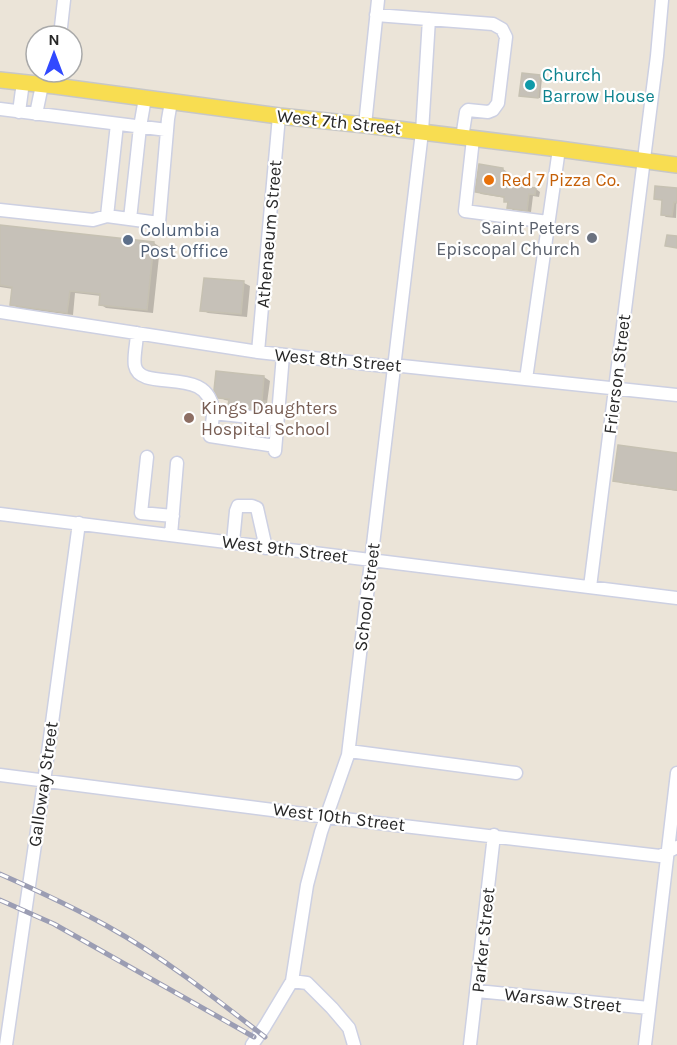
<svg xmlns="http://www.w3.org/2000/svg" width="677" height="1045" font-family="Karla,sans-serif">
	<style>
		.shadow { fill: #0003 }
		.building { fill: #c6c1b8; stroke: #c6c1b2; stroke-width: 1.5 }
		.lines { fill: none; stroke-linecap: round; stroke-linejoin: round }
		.minor-casing { stroke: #cdd0e2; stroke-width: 15 }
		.major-casing { stroke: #c7c7c7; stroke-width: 18 }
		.minor { stroke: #fff; stroke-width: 12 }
		.major { stroke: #f8dd51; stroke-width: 15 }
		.rail-casing { stroke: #9b9db3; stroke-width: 5 }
		.rail { stroke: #fff; stroke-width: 3; stroke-dasharray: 9; stroke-linecap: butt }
		.culture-dot { fill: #0f9aa8; stroke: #fff; stroke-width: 2 }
		.food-dot { fill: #e8710a; stroke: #fff; stroke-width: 2 }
		.worship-dot { fill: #6b7280; stroke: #fff; stroke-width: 2 }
		.service-dot { fill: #5c6f8a; stroke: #fff; stroke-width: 2 }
		.education-dot { fill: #8d6e63; stroke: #fff; stroke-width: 2 }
		.labels { text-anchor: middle; stroke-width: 4.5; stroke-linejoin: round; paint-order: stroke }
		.culture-label { font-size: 18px; fill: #0d838f; stroke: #fff; text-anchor: start }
		.street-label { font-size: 18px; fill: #282828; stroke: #fff }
		.food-label { font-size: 18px; fill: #c56008; stroke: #fff; text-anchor: start }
		.worship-label { font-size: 18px; fill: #5b616d; stroke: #fff; text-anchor: end }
		.service-label { font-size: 18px; fill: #4e5e75; stroke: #fff; text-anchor: start }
		.education-label { font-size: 18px; fill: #785e54; stroke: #fff; text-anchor: start }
	</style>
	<rect width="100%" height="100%" fill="#ebe4d8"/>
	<!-- shadow -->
	<path class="shadow" d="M540,77L542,78L540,98L523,96Z
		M503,169L507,172L504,186L536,189L540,192L539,197L533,196L531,212L513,210L509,207V203L505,201L506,198L481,194L477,191Z
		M677,190L676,218L666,217L662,214L663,201L655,198Z
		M0,226L154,243L160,247L153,313L106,308L100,304L101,296L75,293L73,315L18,308L12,304L13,289L0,287Z
		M244,283L250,286L247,317L208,313L202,310Z
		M264,377L270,381L267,403L271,406V413L236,409L230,406V401L225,400L219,397Z
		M677,455V491L621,483L615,480Z"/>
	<!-- building -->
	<path class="building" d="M522,73L540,75L538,98L519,96Z
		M479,164L503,168L500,184L536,188L535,195L529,194L527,211L507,208L508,202H504V197L475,192Z
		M655,186L677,188V203L674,202L672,216L661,215L662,200L654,199Z
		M0,225L154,242L147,310L99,305L100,294L70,291L67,313L10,305L12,287L0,285Z
		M667,235L677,236V248L665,246Z
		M204,278L244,281L241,314L200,311Z
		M216,371L264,376L262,401H266L265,410L228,406L229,399L218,398L214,390Z
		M618,445L677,453V490L613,481Z"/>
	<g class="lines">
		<!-- minor casing -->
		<g class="minor-casing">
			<path id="minor" d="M376,15L493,24L502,29L506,37L498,103L493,110L488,112L468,110L466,112L462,138
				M60,36L64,0
				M55,86L57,72
				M0,109L167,130
				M19,112L23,82
				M36,114L42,85
				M117,124L107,216L159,223L168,119L171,102
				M365,125L378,0
				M473,139L465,211L548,222
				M0,210L93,220L107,216
				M130,219L140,127L145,98
				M0,312L258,352L385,366H402L677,395
				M137,333C137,342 133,358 135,366C141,394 211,363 213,413C213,420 211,429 210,436L275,446
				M258,352L279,116
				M526,379L559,149
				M213,413L277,420
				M275,451L283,355
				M147,457L141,513L173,516
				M0,514L677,598
				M171,535L177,463
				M233,542L236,511L238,506H252L257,508L266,548
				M590,587L657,56L662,0
				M349,751L516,773
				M0,775L327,817L660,856L677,847
				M292,981L307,983L332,1008L349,1028L354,1045
				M477,991L649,1008
				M6,1045L44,782L79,523
				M252,1045L265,1026L292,981L307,885L321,832L348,755L422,132L429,19
				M470,1045L494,835
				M645,1045L677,773"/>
		</g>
		<!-- major casing -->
		<g class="major-casing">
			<path id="major" d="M0,80L55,86L279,116L365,125L559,149L677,165"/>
		</g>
		<!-- minor -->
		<use href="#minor" class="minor"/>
		<!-- major -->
		<use href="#major" class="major"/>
		<!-- rail casing -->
		<g class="rail-casing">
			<path id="rail" d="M0,874C36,890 73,907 107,926C163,957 215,998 265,1037
				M0,900L54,924L254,1037"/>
		</g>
		<!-- rail -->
		<use href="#rail" class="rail"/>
	</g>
	<!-- markers -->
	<circle class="culture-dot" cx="530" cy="85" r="6"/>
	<circle class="food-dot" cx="489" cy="180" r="6"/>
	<circle class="worship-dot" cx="592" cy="238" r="6"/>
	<circle class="service-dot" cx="128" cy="240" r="6"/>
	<circle class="education-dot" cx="189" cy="418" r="6"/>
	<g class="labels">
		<!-- culture labels -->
		<g class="culture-label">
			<text x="542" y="81">Church<tspan x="542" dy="21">Barrow House</tspan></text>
		</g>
		<!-- street labels -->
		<g class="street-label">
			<text transform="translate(339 122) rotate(6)" y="6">West 7th Street</text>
			<text transform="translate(269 234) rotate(-85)" y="6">Athenaeum Street</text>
			<text transform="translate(338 360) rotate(5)" y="6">West 8th Street</text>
			<text transform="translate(617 374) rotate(-83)" y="6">Frierson Street</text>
			<text transform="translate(285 549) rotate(7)" y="6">West 9th Street</text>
			<text transform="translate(367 597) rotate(-83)" y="6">School Street</text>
			<text transform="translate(43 784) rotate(-82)" y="6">Galloway Street</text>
			<text transform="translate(339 817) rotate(7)" y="6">West 10th Street</text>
			<text transform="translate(483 940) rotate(-84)" y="6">Parker Street</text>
			<text transform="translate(563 1000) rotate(6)" y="6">Warsaw Street</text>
		</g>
		<!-- food labels -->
		<g class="food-label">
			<text x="501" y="186">Red 7 Pizza Co.</text>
		</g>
		<!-- worship labels -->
		<g class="worship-label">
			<text x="580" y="234">Saint Peters<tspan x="580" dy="21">Episcopal Church</tspan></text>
		</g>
		<!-- service labels -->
		<g class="service-label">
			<text x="140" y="236">Columbia<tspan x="140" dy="21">Post Office</tspan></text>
		</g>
		<!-- education labels -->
		<g class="education-label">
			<text x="201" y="414">Kings Daughters<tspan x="201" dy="21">Hospital School</tspan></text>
		</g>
	</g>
	<!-- north arrow -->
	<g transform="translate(54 54)"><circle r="28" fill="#ffffff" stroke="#a9a9a9" stroke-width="1.5"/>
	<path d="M0-4.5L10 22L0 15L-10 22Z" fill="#3149ff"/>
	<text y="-9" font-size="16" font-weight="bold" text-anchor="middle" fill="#282828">N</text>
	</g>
</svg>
